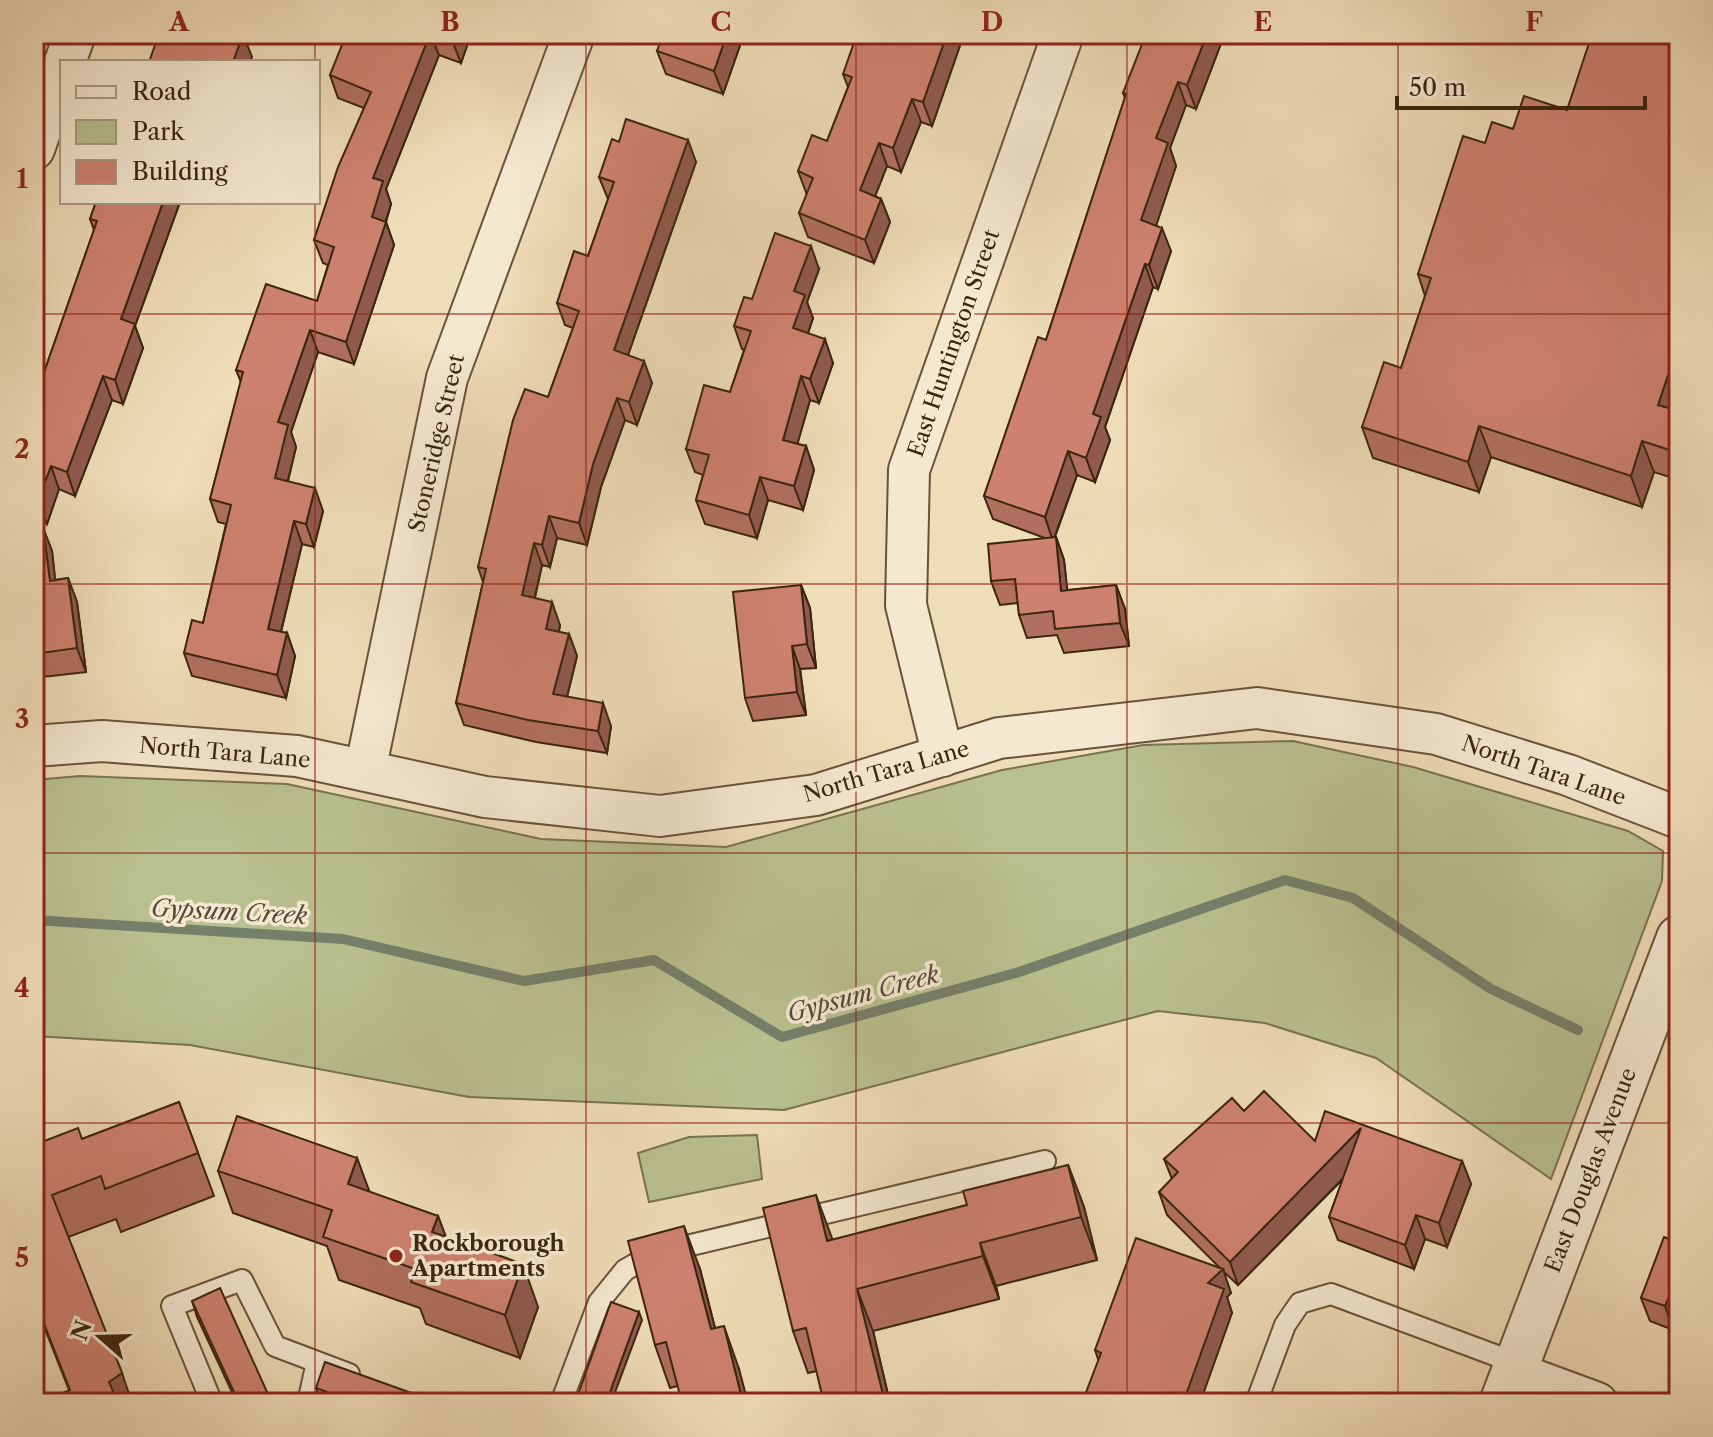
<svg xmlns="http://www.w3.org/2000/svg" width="1713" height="1437" font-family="'Libre Caslon Text',serif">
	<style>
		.green { fill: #b9c08f; stroke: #7a724f; stroke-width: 2 }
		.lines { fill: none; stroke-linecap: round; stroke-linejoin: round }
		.stream { stroke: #75806b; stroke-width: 10 }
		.service-casing { stroke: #685339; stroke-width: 24 }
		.minor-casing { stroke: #685339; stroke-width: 44 }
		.tertiary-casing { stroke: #685339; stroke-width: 48 }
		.service { stroke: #f5e8d1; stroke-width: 20 }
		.minor { stroke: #f5e8d1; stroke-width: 40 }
		.tertiary { stroke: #f5e8d1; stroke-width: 44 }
		.wall { fill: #b16f60; stroke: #3b250f; stroke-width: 2 }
		.shaded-wall { fill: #905a4e; stroke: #3b250f; stroke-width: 2 }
		.building { fill: #ce8170; stroke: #3b250f; stroke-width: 2 }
		.grid { fill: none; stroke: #8f2418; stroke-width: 2; stroke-opacity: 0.55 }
		.poi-dot { fill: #8f2418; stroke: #f5e8d1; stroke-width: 3 }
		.labels { text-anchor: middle; stroke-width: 7; stroke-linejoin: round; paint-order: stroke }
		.street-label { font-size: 22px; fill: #3b250f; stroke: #f5e8d1 }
		.poi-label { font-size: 22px; font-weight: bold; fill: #3b250f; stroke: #f5e8d1; text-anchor: start }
		.water-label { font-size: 24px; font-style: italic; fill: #534b36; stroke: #f5e8d1 }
		.neatline { fill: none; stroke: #8f2418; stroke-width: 3 }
		.grid-label { font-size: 26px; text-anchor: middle; font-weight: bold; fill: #8f2418 }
	</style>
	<rect width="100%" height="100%" fill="#efdcb8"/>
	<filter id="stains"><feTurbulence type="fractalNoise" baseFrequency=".0025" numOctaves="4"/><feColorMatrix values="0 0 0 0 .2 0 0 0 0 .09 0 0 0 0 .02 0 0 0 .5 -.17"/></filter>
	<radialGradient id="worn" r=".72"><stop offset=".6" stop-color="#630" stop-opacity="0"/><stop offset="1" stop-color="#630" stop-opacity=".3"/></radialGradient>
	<!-- green -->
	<path class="green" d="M1293,741L1413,767L1628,831L1663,851L1662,881L1551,1179L1376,1058L1265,1023L1158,1011L784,1110L469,1097L190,1045L34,1036V780L80,776L287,784L541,839L726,847L1002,770L1143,745Z
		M757,1135L762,1179L649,1202L638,1153L689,1137Z"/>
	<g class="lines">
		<!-- stream -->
		<path class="stream" d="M34,920L343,939L524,981L654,960L782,1037L1019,972L1285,880L1353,898L1491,989L1578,1030"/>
		<!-- service casing -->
		<g class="service-casing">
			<path id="service" d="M212,1403L172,1306L242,1280L275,1346L349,1374
				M308,1403L317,1362
				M561,1403L599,1302L625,1270L653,1254L1045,1161
				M1256,1403L1285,1325L1300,1303L1331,1294L1516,1363"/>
		</g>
		<!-- minor casing -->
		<g class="minor-casing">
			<path id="minor" d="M65,62L75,34
				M34,149L62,70
				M34,746L102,741L297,756L485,797L660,816L816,795L999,738L1257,708L1436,734L1568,775L1679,818
				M943,756L906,605L909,470L1063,34
				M365,771L447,378L574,34
				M1513,1372L1597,1403"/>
		</g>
		<!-- tertiary casing -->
		<g class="tertiary-casing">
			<path id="tertiary" d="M1502,1403L1679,938"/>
		</g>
		<!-- service -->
		<use href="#service" class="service"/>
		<!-- minor -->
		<use href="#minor" class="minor"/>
		<!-- tertiary -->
		<use href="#tertiary" class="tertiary"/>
	</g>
	<!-- wall -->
	<path class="wall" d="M354,34H471L461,63L439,55L386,189L391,204L386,222L394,245L354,364L318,352L291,432L296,447L288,481L323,511L314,547L302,544L281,632L287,633L295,656L286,698L192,676L184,653L203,623L226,524L218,522L210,499L241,382L236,370L317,301L328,265L323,263L314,240L364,108L338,98L330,75L350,43Z
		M744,34L723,94L666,74L657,51Z
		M964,34L932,126L921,122L901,172L887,166L875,196L881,199L890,222L874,263L808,237L799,213L807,195L798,171L827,141L848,87L843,74Z
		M1679,34V406L1677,411H1679V480L1654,472L1642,507L1491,457L1479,492L1373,458L1362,427L1401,368L1425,296L1418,274L1485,143L1513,129L1567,110Z
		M1222,41L1196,109L1186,105L1170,148L1176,166L1156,225L1171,251L1158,289L1153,287L1105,427L1110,440L1095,482L1077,475L1055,537H1056L1064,560L1067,590L1116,585L1125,609L1129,646L1064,653L1057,635L1027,638L1019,615L1018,603L1000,605L991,581L1045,538L993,519L984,496L1046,340L1125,98L1123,93Z
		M696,162L628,355L652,383L637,425L625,420L601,487L587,545L557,538L550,567L542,565L535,598L560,625L559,632L569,634L577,656L567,697L611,726L607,753L536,742L464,725L456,703L483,582L478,567L548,397L573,328L565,325L557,303L588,256L608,199L599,177Z
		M96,202H180L135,326L143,348L123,404L112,400L75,496L59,489L47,524L34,519V387L41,381L94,230L90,219Z
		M819,269L807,302L813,318L808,333L833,363L819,403L810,400L797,444L806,446L814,470L803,510L768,500L757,538L705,524L696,500L703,475L695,472L686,449L730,392L744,350L742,349L734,326L752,299Z
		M43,528L52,551L55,580L68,578L77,602L86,672L34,678V529Z
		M801,585L810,608L816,668L800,669L806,715L753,721L745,698Z
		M179,1102L214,1196L121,1232L116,1219L68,1237L122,1373L69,1390L34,1301V1145L82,1139Z
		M1244,1111L1315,1141L1462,1161L1471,1184L1447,1247L1425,1239L1414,1269L1338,1240L1329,1217L1343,1179L1238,1285L1223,1271L1231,1293L1227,1297L1232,1313L1098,1359L1095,1350L1221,1269L1167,1215L1159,1192L1172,1179L1164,1159Z
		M357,1158L369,1192L438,1216L446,1237L538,1307L520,1358L426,1324L420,1308L339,1280L327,1246L233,1213L218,1171Z
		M1068,1165L1084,1207L1097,1260L996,1286L999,1299L873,1331L890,1403H824L817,1371L808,1373L793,1331L832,1240L967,1205Z
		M1679,1243V1321L1677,1320L1673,1330L1650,1321L1641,1298Z
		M700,1269L715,1328L739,1369L670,1388L655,1345Z
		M192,1301L272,1403H237L197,1317Z
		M316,1388L428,1399L430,1403H321Z"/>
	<!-- shaded-wall -->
	<path class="shaded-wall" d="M243,34L252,57L250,62H233Z
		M430,34L439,55L386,189L391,204L383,230L386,222L394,245L354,364L346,342L372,217L373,178Z
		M455,34H471L461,63L452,40Z
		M727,34H744L723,94L714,71Z
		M947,34H964L932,126L923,102Z
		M1207,34H1220L1222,41L1196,109L1187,85Z
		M1178,82L1186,105L1170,148L1176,166L1150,244L1141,220L1156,138Z
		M912,99L921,122L901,172L893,148Z
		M688,140L696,162L622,372L614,350Z
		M879,143L887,166L868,214L860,190Z
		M881,199L890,222L874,263L865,240Z
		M163,202H180L135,326L143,348L123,404L115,380L121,319Z
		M1162,228L1171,251L1158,289L1149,265Z
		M811,246L819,269L807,302L813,318L802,351L793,328L794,291Z
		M1145,264L1153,287L1105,427L1110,440L1095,482L1086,458L1093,414Z
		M310,330L318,352L291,432L296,447L283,501L275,478L278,422Z
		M825,339L833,363L819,403L810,379Z
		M1679,342V406L1669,435L1658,405Z
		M644,361L652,383L637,425L629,402Z
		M103,376L112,400L75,496L67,472Z
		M801,376L810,400L792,463L783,440Z
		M617,398L625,420L601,487L587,545L579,523L593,464Z
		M1479,426L1491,457L1479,492L1468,462Z
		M1642,441L1654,472L1642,507L1631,476Z
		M806,446L814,470L803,510L794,486Z
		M1068,451L1077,475L1053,541L1045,517Z
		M51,466L59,489L47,524L38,500Z
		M760,477L768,500L757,538L749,515Z
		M315,488L323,511L314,547L306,524Z
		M549,516L557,538L550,567L542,545Z
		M294,521L302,544L276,652L268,629Z
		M43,528L52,551L58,604L50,581Z
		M1056,537L1064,560L1070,614L1061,591Z
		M534,543L542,565L530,617L522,595Z
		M68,578L77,602L86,672L77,648Z
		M801,585L810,608L816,668L807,644Z
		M1116,585L1125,609L1129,646L1120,623Z
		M552,602L560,625L554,651L546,629Z
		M287,633L295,656L286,698L277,675Z
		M569,634L577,656L562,717L553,694Z
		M792,646L800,669L806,715L797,692Z
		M603,703L611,726L607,753L598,731Z
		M1361,1128L1370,1151L1238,1285L1230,1262Z
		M357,1158L373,1201L348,1184Z
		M1462,1161L1471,1184L1447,1247L1439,1223Z
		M1068,1165L1084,1207L1097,1260L1081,1217Z
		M816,1195L832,1238L843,1284L827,1241Z
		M1416,1215L1425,1239L1414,1269L1405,1245Z
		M438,1216L454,1259L432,1232Z
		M684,1226L700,1269L726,1372L711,1329Z
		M980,1243L996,1286L999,1299L983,1256Z
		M523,1264L538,1307L520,1358L505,1315Z
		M1223,1269L1231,1293L1227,1297L1232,1313L1200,1403H1183L1208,1283Z
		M857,1289L873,1331L890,1403H885Z
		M1669,1297L1677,1320L1673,1330L1665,1306Z
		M639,1312L642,1320L611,1403H606Z
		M724,1326L739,1369L748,1403H743Z
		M122,1373L132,1403H117L109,1382Z"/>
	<!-- building -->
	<path class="building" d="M159,34H243L233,62H149Z
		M354,34H430L373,178L383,181L372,217L386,222L346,342L310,330L278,422L288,425L275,478L315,488L306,524L294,521L268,629L287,633L277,675L184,653L192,620L203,623L231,505L210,499L243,372L236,370L266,284L317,301L334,247L314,240L338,167L371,92L330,75L344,40L350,43Z
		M435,34H455L452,40Z
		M663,34H727L714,71L657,51Z
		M857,34H947L923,102L912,99L893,148L879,143L860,190L881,199L865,240L799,213L813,178L798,171L812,135L827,141L852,77L843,74Z
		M1146,34H1207L1187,85L1178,82L1156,138L1168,143L1141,220L1162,228L1149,265L1145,264L1093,414L1101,417L1086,458L1068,451L1045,517L984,496L1038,337L1046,340L1126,94L1123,93Z
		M1592,34H1679V342L1658,405L1679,411V453L1642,441L1631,476L1479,426L1468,462L1362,427L1384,362L1401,368L1431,278L1418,274L1463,136L1485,143L1492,122L1513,129L1524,96L1567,110Z
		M626,119L688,140L614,350L644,361L629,402L617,398L593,464L579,523L549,516L542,545L534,543L522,595L552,602L546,629L569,634L553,694L603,703L598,731L528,720L456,703L486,569L478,567L513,420L525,389L548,397L579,311L557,303L574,251L588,256L614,182L599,177L612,139L619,142Z
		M96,202H163L121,319L135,324L115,380L103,376L67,472L51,466L38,500L34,499V387L37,379L41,381L97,221L90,219Z
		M775,233L811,246L794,291L805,295L793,328L825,339L810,379L801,376L783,440L806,446L794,486L760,477L749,515L696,500L709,455L686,449L704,385L730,392L751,331L734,326L744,297L752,299Z
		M43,528L50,581L68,578L77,648L34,654V529Z
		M1056,537L1061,591L1116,585L1120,623L1055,629L1053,611L1019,615L1015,579L991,581L988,544Z
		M801,585L807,644L792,646L797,692L745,698L733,592Z
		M1264,1091L1315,1141L1325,1111L1462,1161L1439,1223L1416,1215L1405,1245L1329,1217L1361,1128L1230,1262L1159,1192L1178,1172L1164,1159L1232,1098L1244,1111Z
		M179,1102L198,1153L105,1189L101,1176L52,1195L122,1373L109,1382L118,1403H58L55,1396L70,1390L34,1298V1145L78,1128L82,1139Z
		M237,1116L357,1158L348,1184L438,1216L432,1232L523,1264L505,1315L411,1282L415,1269L323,1237L332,1210L218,1171Z
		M1068,1165L1081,1217L980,1243L983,1256L857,1289L885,1403H824L806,1328L793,1331L763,1208L816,1195L827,1241L967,1205L963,1191Z
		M684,1226L711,1329L724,1326L743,1403H682L666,1342L655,1345L628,1241Z
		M1664,1237L1679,1243V1301L1669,1297L1665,1306L1641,1298Z
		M1136,1238L1223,1269L1208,1283L1224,1289L1183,1403H1082L1101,1353L1095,1350Z
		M220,1288L272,1403H239L192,1301Z
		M611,1302L639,1312L606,1403H575Z
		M325,1362L428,1399L427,1403H339L341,1397L316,1388Z"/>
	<!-- grid -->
	<path class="grid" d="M315,34V62M586,34V1403M856,34V1403M1127,34V1403M1398,34V1403M315,202V1403M34,314H1679M34,584H1679M34,853H1679M34,1123H1679"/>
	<!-- markers -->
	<circle class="poi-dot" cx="396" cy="1256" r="8"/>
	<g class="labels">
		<!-- street labels -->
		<g class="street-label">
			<text transform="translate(953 343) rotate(-71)" y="8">East Huntington Street</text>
			<text transform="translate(436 443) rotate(-77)" y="8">Stoneridge Street</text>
			<text transform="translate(225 752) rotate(5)" y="8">North Tara Lane</text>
			<text transform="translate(1544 770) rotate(19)" y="8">North Tara Lane</text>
			<text transform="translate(886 771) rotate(-16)" y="8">North Tara Lane</text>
			<text transform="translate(1590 1170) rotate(-69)" y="8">East Douglas Avenue</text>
		</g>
		<!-- poi labels -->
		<g class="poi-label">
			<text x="412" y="1251">Rockborough<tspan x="412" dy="25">Apartments</tspan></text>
		</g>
		<!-- water labels -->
		<g class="water-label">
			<text transform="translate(229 912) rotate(3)" y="8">Gypsum Creek</text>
			<text transform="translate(863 994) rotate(-15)" y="8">Gypsum Creek</text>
		</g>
	</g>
	<!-- margin -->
	<rect width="1713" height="1437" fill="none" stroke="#efdcb8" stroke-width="88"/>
	<!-- legend -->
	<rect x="60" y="60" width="260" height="144" fill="#f5e8d1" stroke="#ab9a83" stroke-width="2"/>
	<rect x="76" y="86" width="40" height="12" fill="#f5e8d1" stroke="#ab9a83" stroke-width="2"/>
	<text x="132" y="100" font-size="24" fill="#3b250f">Road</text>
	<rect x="76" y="120" width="40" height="24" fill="#b9c08f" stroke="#ab9a83" stroke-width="2"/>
	<text x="132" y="140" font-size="24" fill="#3b250f">Park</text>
	<rect x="76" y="160" width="40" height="24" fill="#ce8170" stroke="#ab9a83" stroke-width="2"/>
	<text x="132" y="180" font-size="24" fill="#3b250f">Building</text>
	<!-- north arrow -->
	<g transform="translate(100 1337) rotate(290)" stroke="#f5e8d1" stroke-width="6" paint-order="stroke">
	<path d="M0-6L14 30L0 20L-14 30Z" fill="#3b250f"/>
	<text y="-12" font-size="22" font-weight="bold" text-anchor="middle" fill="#3b250f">N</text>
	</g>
	<!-- scale -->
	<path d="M1397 96v12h248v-12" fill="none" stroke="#3b250f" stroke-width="4"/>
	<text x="1409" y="96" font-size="24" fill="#3b250f" stroke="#f5e8d1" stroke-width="6" paint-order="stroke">50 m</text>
	<rect x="44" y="44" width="1625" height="1349" class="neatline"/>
	<g class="grid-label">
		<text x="179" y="31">A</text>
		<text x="450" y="31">B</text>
		<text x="721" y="31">C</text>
		<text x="992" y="31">D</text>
		<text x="1263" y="31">E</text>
		<text x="1534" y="31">F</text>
		<text x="22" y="188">1</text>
		<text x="22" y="458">2</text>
		<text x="22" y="728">3</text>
		<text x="22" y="997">4</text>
		<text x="22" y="1267">5</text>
	</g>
	<rect width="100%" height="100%" filter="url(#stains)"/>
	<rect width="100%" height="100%" fill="url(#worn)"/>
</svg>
